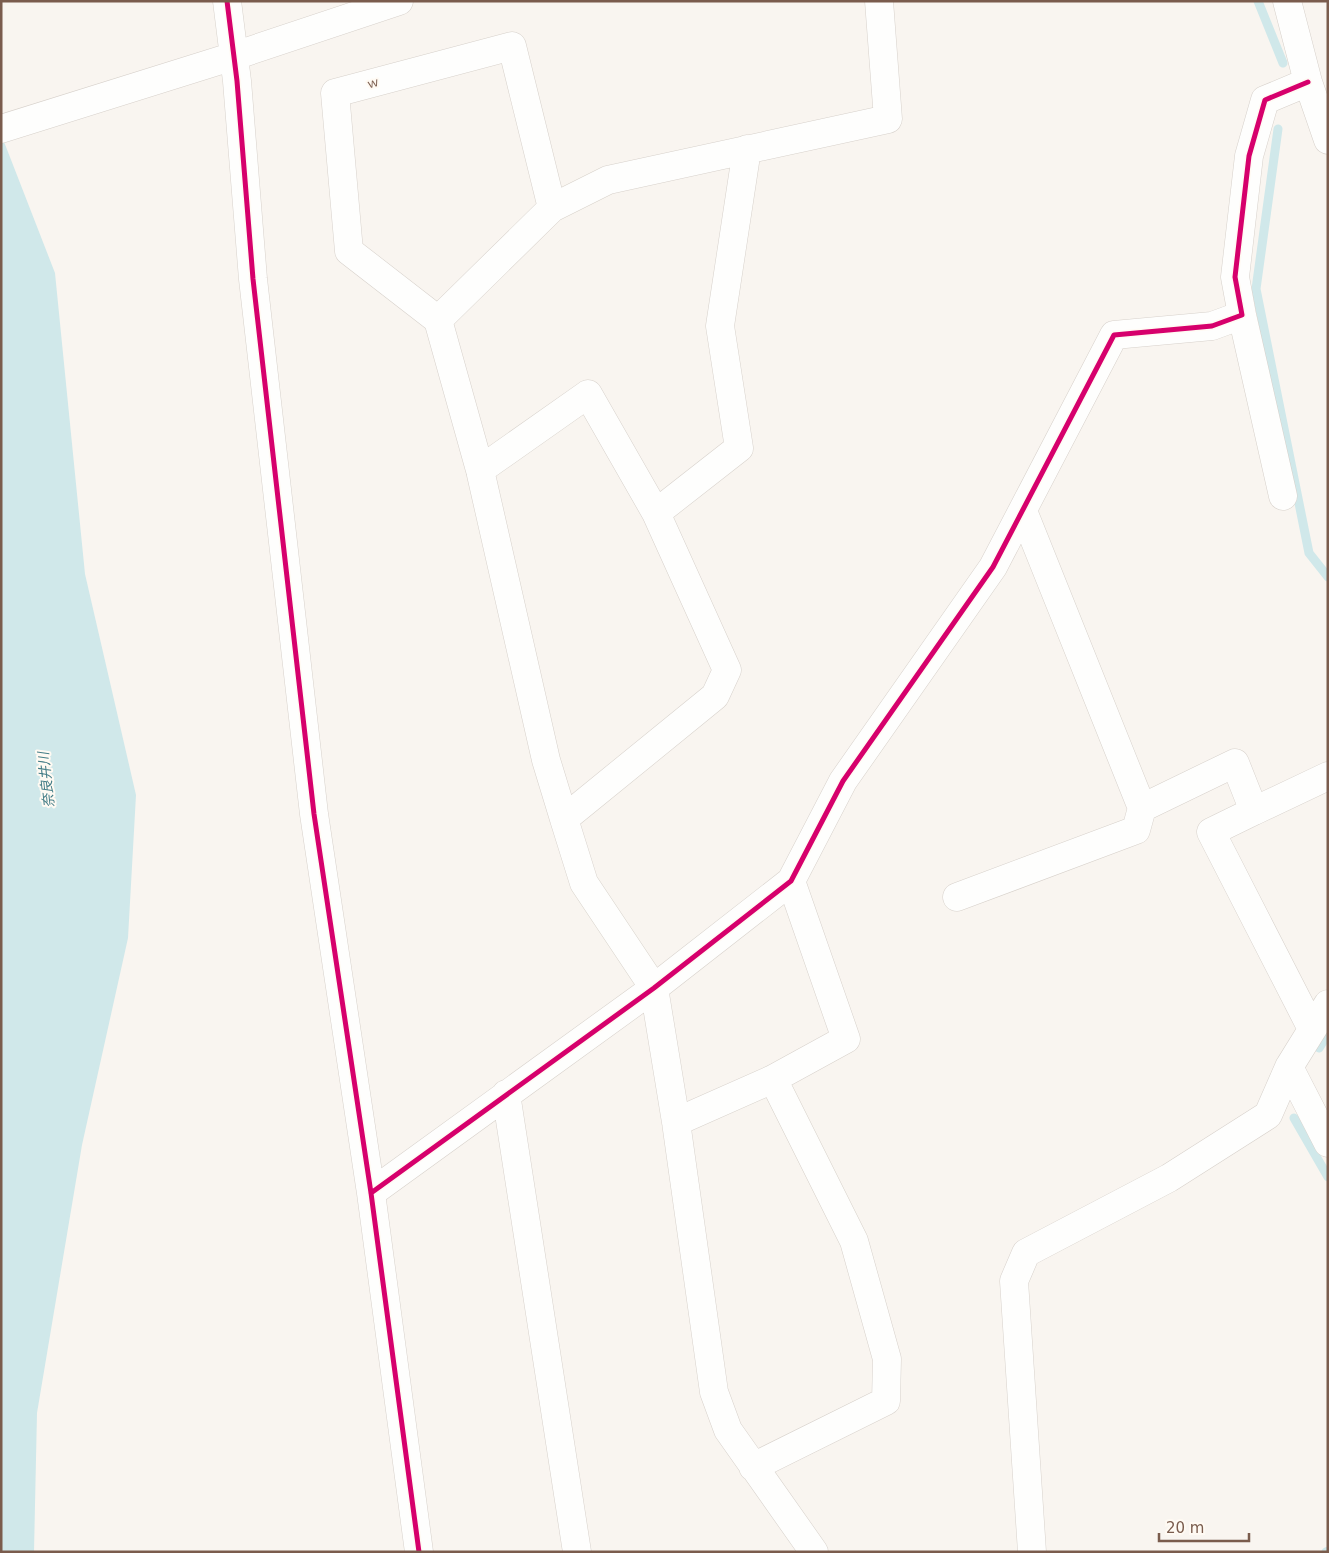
<svg xmlns="http://www.w3.org/2000/svg" width="1329" height="1553" font-family="'DejaVu Sans','Noto Sans JP',sans-serif">
	<style>
		.water { fill: #d0e8ea }
		.lines { fill: none; stroke-linecap: round; stroke-linejoin: round }
		.stream { stroke: #d0e8ea; stroke-width: 9 }
		.minor-casing { stroke: #d7d1cb; stroke-width: 29 }
		.minor { stroke: #fefefd; stroke-width: 28 }
		.cycleway-casing { stroke: #fffaf3; stroke-width: 8 }
		.cycleway { stroke: #d6006c; stroke-width: 5 }
		.labels { text-anchor: middle; stroke-width: 4; stroke-linejoin: round; paint-order: stroke }
		.street-label { font-size: 12px; fill: #7a5c4d; stroke: #fffaf3 }
		.water-label { font-size: 14px; font-style: italic; fill: #437c86; stroke: #fffaf3 }
	</style>
	<rect width="100%" height="100%" fill="#f9f5f0"/>
	<!-- water -->
	<path class="water" d="M1,134L55,273L85,574L136,795L128,938L82,1145L37,1413L34,1552H1Z"/>
	<g class="lines">
		<!-- stream -->
		<path class="stream" d="M1258,1L1283,63
			M1278,129L1256,289L1309,553L1328,577
			M1319,1048L1328,1034
			M1294,1118L1328,1177
			M1326,1552L1328,1551"/>
		<!-- minor casing -->
		<g class="minor-casing">
			<path id="minor" d="M227,1L237,81L253,279L314,814L371,1193L419,1552
				M1287,1L1308,82L1328,140
				M1,129L234,56L399,1
				M1242,315L1283,496
				M438,320L480,470L546,760L564,819L715,696L727,670L656,513L588,394L480,470
				M438,320L552,208L608,180L888,119L879,1
				M438,320L349,251L335,93L512,46L552,208
				M656,513L739,448L720,326L747,149
				M1142,808L1235,763L1254,811L1328,776
				M1254,811L1211,832L1312,1029
				M564,819L584,883L654,988L676,1122L714,1392L728,1430L814,1552
				M957,897L1136,830L1142,808L1023,511
				M1289,1067L1328,1143
				M506,1094L577,1552
				M676,1122L773,1079
				M371,1193L654,988L791,881L843,781L993,567L1114,335L1212,326L1242,315L1235,277L1249,156L1265,100L1308,82
				M753,1467L886,1401L887,1359L854,1241L773,1079L846,1039L791,881
				M1032,1552L1014,1281L1026,1253L1169,1178L1268,1115L1289,1067L1328,1004"/>
		</g>
		<!-- minor -->
		<use href="#minor" class="minor"/>
		<!-- cycleway casing -->
		<g class="cycleway-casing">
			<path id="cycleway" d="M227,1L237,81L253,279L314,814L371,1193L419,1552
				M371,1193L654,988L791,881L843,781L993,567L1114,335L1212,326L1242,315L1235,277L1249,156L1265,100L1308,82"/>
		</g>
		<!-- cycleway -->
		<use href="#cycleway" class="cycleway"/>
	</g>
	<g class="labels">
		<!-- street labels -->
		<g class="street-label">
			<text transform="translate(373 83) rotate(-15)" y="4">ｗ</text>
		</g>
		<!-- water labels -->
		<g class="water-label">
			<text transform="translate(46 780) rotate(-96)" y="5">奈良井川</text>
		</g>
	</g>
	<!-- border -->
	<rect width="1329" height="1553" fill="none" stroke="#7a5c4d" stroke-width="5"/>
	<!-- scale -->
	<path d="M1159 1533v8h90v-8" fill="none" stroke="#7a5c4d" stroke-width="2.5"/>
	<text x="1166" y="1533" font-size="15" fill="#7a5c4d" stroke="#fffaf3" stroke-width="4" paint-order="stroke">20 m</text>
</svg>
